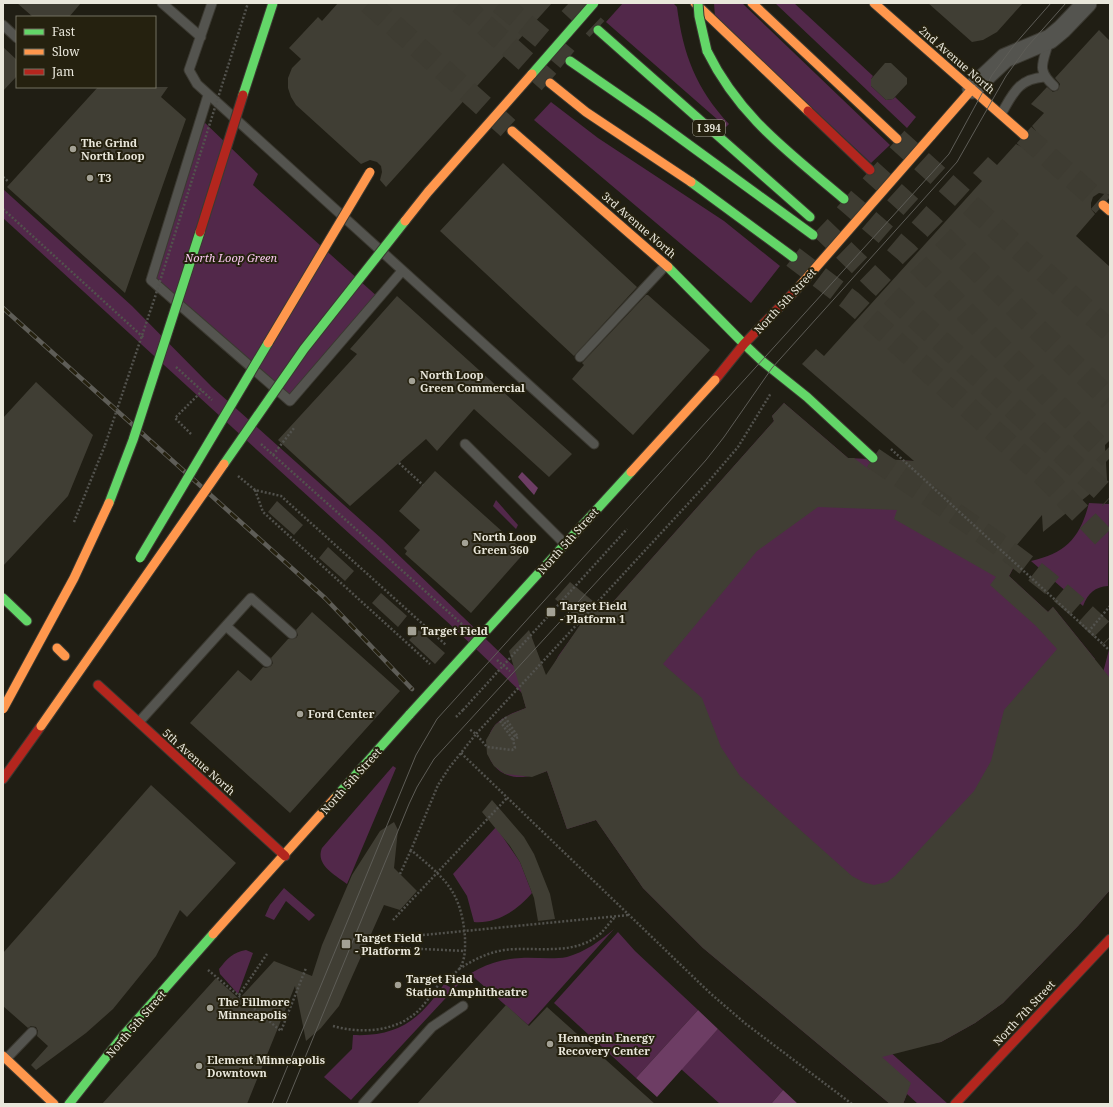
<svg xmlns="http://www.w3.org/2000/svg" width="1113" height="1107" font-family="'Noto Serif',serif">
	<style>
		.green { fill: #52284a }
		.forest { fill: #6d3d64 }
		.building { fill: #403e34; fill-rule: evenodd }
		.lines { fill: none; stroke-linecap: round; stroke-linejoin: round }
		.secondary-tunnel { stroke: #3e3c32; stroke-width: 22; stroke-dasharray: 22 11; stroke-linecap: butt }
		.highway-tunnel { stroke: #3e3c32; stroke-width: 22; stroke-dasharray: 22 11; stroke-linecap: butt }
		.lane-casing { stroke: #3b3931; stroke-width: 11 }
		.street-casing { stroke: #3b3931; stroke-width: 21 }
		.fast-casing { stroke: #3b3931; stroke-width: 11 }
		.slow-casing { stroke: #3b3931; stroke-width: 11 }
		.jam-casing { stroke: #3b3931; stroke-width: 11 }
		.path { stroke: #52524d; stroke-width: 2.5; stroke-dasharray: 2 2; stroke-linecap: butt }
		.lane { stroke: #54544f; stroke-width: 9 }
		.street { stroke: #54544f; stroke-width: 19 }
		.fast { stroke: #63d668; stroke-width: 9 }
		.slow { stroke: #ff974d; stroke-width: 9 }
		.jam { stroke: #b3261e; stroke-width: 9 }
		.tram { stroke: #5e5d57; stroke-width: 1 }
		.rail-casing { stroke: #5e5d57; stroke-width: 4.5 }
		.rail { stroke: #25210f; stroke-width: 3; stroke-dasharray: 9; stroke-linecap: butt }
		.fast-bridge-casing { stroke: #3b3931; stroke-width: 11; stroke-linecap: butt }
		.slow-bridge-casing { stroke: #3b3931; stroke-width: 11; stroke-linecap: butt }
		.jam-bridge-casing { stroke: #3b3931; stroke-width: 11; stroke-linecap: butt }
		.path-bridge { stroke: #52524d; stroke-width: 2.5; stroke-dasharray: 2 2; stroke-linecap: butt }
		.fast-bridge { stroke: #63d668; stroke-width: 9 }
		.slow-bridge { stroke: #ff974d; stroke-width: 9 }
		.jam-bridge { stroke: #b3261e; stroke-width: 9 }
		.poi-dot { fill: #a3a195; stroke: #25210f; stroke-width: 1.5 }
		.labels { text-anchor: middle; stroke-width: 4; stroke-linejoin: round; paint-order: stroke }
		.shield { fill: #25210f; stroke: #aeac9e; stroke-width: 1 }
		.shield-label { font-size: 10px; font-weight: bold; fill: #e9e7db }
		.street-label { font-size: 11px; fill: #e9e7db; stroke: #25210f }
		.poi-label { font-size: 11px; font-weight: bold; fill: #e9e7db; stroke: #25210f; text-anchor: start }
		.park-label { font-size: 11px; font-style: italic; fill: #f9c7ef; stroke: #25210f }
	</style>
	<rect width="100%" height="100%" fill="#201e14"/>
	<!-- green -->
	<path class="green" d="M623,3H673L677,7C683,54 696,89 729,124L726,127L606,22Z
		M714,3H742L890,145L871,163L715,17Z
		M775,3H794L873,76L871,79V86L886,100L893,99L895,97L916,117L907,128Z
		M551,102L598,138L724,221L780,266L751,303L534,120Z
		M201,119L258,174L253,185L379,298L290,401L151,280Z
		M3,189L132,306L212,387L382,539L520,672L547,677L559,655L580,626L605,611L774,421L772,416L784,403L848,458L914,461L1009,553L1017,561L1009,576L1048,612L1053,607L1095,659V703L1110,646V890L1078,926L1003,1003L975,1023L941,1042L889,1051L948,1104H918L907,1094L903,1104H890L703,948L643,888L596,820L567,829L547,771C534,776 518,780 505,774C485,765 482,739 496,724C504,716 515,712 526,708L522,693L455,629L279,470L3,218Z
		M496,500L518,525L516,529L493,506Z
		M1089,503L1109,504L1108,586C1095,587 1088,593 1083,606L1031,561C1066,553 1080,538 1089,503Z
		M393,766L396,768L347,884C335,875 315,865 322,848Z
		M496,827L520,862L532,893C518,910 497,924 474,922L467,896L453,874Z
		M284,888L315,915L309,921L286,901L274,920L265,916L270,905Z
		M614,929L528,1025L469,973L351,1100L324,1077L352,1049L353,1035C397,1037 420,1020 444,984L452,988C470,970 495,959 521,958C536,957 551,960 567,957C585,952 600,941 614,929Z
		M618,932L635,951L698,1010L636,1078L554,1003Z
		M246,950L253,953L238,994L220,974L219,969C227,959 233,952 246,950Z
		M718,1029L783,1090L771,1104H720L681,1069Z"/>
	<!-- forest -->
	<path class="forest" d="M522,472L538,488L534,495L518,477Z
		M698,1010L718,1029L657,1097L636,1078Z
		M783,1090L798,1104H771Z"/>
	<!-- building -->
	<path class="building" d="M17,3H81L69,17H33Z
		M338,3H552L386,187L380,180L382,172L381,166L377,162L370,160L361,164L296,105L291,97L288,88V78L292,68L301,59L289,48L318,17L322,21Z
		M928,3H1023L997,32L983,40L972,42Z
		M1099,30L1110,41V195L1099,193L1093,197L1091,203V209L1095,214L1076,236L1110,267V440L1105,445L1107,480L1043,532L1042,515L1010,553L1015,559V564L1009,576L1048,612L1053,607L1110,678V890L1078,926L1003,1003L975,1023L941,1042L882,1057L911,1083L903,1104H890L703,948L643,888L596,820L567,829L547,771L532,777L505,774L494,766L487,754L486,740L495,725L507,716L526,708L509,651L529,630L546,675L582,622L555,599L570,582L605,611L774,421L772,416L784,403L848,458H854L870,470H876L882,467L885,459L914,461L802,364L816,349L824,356L982,181L973,173L988,157L997,165L1016,144L1022,147H1028L1033,144L1036,137V131L1032,126L1044,113L1031,104L1047,87L1053,92L1058,90L1060,84L1055,78ZM818,507L897,510L894,519L996,577L990,585L1036,626L1057,649L1004,710L991,761L974,791L895,876L887,882L874,885L863,882L852,876L740,776L721,747L702,698L663,664L757,551Z
		M3,47L17,60V76L3,91Z
		M885,63H891L907,78V84L893,99L886,100L871,86V79Z
		M98,87H168L161,97L186,119L125,293L7,187Z
		M503,163L637,287L574,356L440,231Z
		M646,295H648L710,350L633,435L572,379L584,365L582,363Z
		M397,296L572,454L549,477L474,409L437,451L426,439L350,506L278,440L357,354L350,349Z
		M36,382L93,435L68,496L3,566V418Z
		M435,471L525,552L471,613L405,554L407,551L404,548L420,530L399,511Z
		M277,501L303,525L294,535L268,512Z
		M328,547L354,571L345,581L319,558Z
		M381,593L407,616L398,627L372,603Z
		M312,612L400,691L290,813L190,723L238,670L251,681L263,667L266,668L271,666L273,663L271,658L288,639L296,638L298,635L296,630Z
		M419,630L445,653L435,664L409,640Z
		M151,785L236,863L187,917L180,910L156,956L113,1009L86,1033L36,1070L31,1065L48,1046L37,1036L38,1031L36,1027L31,1026L28,1028L3,1006V953Z
		M492,800L524,837L534,854L550,894L555,919L538,921L534,898L520,862L510,846L482,812Z
		M394,822L398,830L394,868L417,891L400,910L384,905L339,1006L321,1028L306,1041L295,986L247,1104H102L216,978L239,999L274,961L312,976L322,945L352,875L380,831Z
		M506,1005L529,1026L547,1007L655,1104H417Z"/>
	<g class="lines">
		<!-- secondary-tunnel -->
		<path class="secondary-tunnel" d="M369,3L509,129
			M1024,135L1103,205"/>
		<!-- highway-tunnel -->
		<path class="highway-tunnel" d="M460,3L549,82
			M500,3L568,60
			M569,3L597,29
			M897,139L1110,331
			M870,170L932,226L1110,400
			M844,199L906,252L1110,458
			M820,227L879,284L1110,498
			M793,257L851,301L1047,479L1110,544
			M873,458C955,514 1040,567 1110,638"/>
		<!-- lane casing -->
		<g class="lane-casing">
			<path id="lane" d="M162,3L201,37
				M212,3L189,70L197,84L594,444
				M3,25L17,38
				M1049,40C1044,62 1035,69 1054,86
				M208,95L151,280L290,401L402,271
				M1001,114C1013,94 1018,79 1044,77
				M580,357L666,265
				M465,444L565,544
				M226,626L267,662
				M139,722L251,598L292,634
				M6,1059L32,1032
				M363,1104L432,1027L463,1006"/>
		</g>
		<!-- street casing -->
		<g class="street-casing">
			<path id="street" d="M972,89L1005,58L1050,39L1062,29L1087,3"/>
		</g>
		<!-- fast casing -->
		<g class="fast-casing">
			<path id="fast" d="M598,30L810,217
				M707,51C740,118 789,152 844,199
				M570,61L651,117L813,235
				M691,182L793,257
				M668,267L744,344
				M744,344L762,361L807,397L873,458
				M3,598L27,621
				M335,798L410,714
				M69,1104L122,1037L213,934"/>
		</g>
		<!-- slow casing -->
		<g class="slow-casing">
			<path id="slow" d="M695,3L808,111
				M752,3L897,139
				M874,3L1024,135
				M550,83L586,112L691,182
				M512,131L668,267
				M931,136L972,89
				M1103,205L1110,211
				M57,648L65,656
				M213,934L335,798
				M3,1056L54,1104"/>
		</g>
		<!-- jam casing -->
		<g class="jam-casing">
			<path id="jam" d="M808,111L870,170
				M715,380L744,344L797,289
				M98,685L285,856
				M3,779L41,726
				M955,1104L1110,939"/>
		</g>
		<!-- path -->
		<path class="path" d="M3,177L9,182
			M3,209L144,338
			M176,367L212,400
			M191,434L175,418L202,391
			M261,444L464,626
			M891,449L1089,631L1110,606
			M273,455L294,428
			M399,463L423,485
			M238,476L255,490L281,496L446,645
			M255,490L263,512L430,664
			M74,522L105,445
			M1089,631L1109,650
			M497,660L510,671
			M456,717L463,710
			M505,717L518,737L513,740L515,748L512,750L487,747L476,734L709,481L738,447L771,393
			M502,719L516,738
			M500,721L513,740
			M461,753L711,994L746,1024L852,1104
			M400,874L411,850
			M393,920L507,798
			M403,937L629,915
			M401,948L465,951
			M459,969C473,960 487,953 504,950C535,946 575,957 601,933C606,928 610,922 615,917
			M208,970L281,1031L306,968
			M239,995L267,954
			M333,1026C361,1034 397,1032 419,1010C425,1004 431,995 436,988C443,979 453,976 459,969C466,960 465,947 465,937C461,890 444,878 411,850L438,785L449,768L476,734L469,729"/>
		<!-- lane -->
		<use href="#lane" class="lane"/>
		<!-- street -->
		<use href="#street" class="street"/>
		<!-- fast -->
		<use href="#fast" class="fast"/>
		<!-- slow -->
		<use href="#slow" class="slow"/>
		<!-- jam -->
		<use href="#jam" class="jam"/>
		<!-- tram -->
		<path class="tram" d="M272,1104L416,755L437,719L949,154L992,75L1015,44L1051,3
			M286,1104L409,804L417,787L434,759L635,540L706,460L724,437L772,368L957,162L1006,76L1027,47L1066,3"/>
		<!-- rail casing -->
		<g class="rail-casing">
			<path id="rail" d="M3,308L325,598L412,689"/>
		</g>
		<!-- rail -->
		<use href="#rail" class="rail"/>
		<!-- fast-bridge casing -->
		<g class="fast-bridge-casing">
			<path id="fast-bridge" d="M698,3L699,16L707,51
				M532,74L594,3
				M243,95L273,3
				M224,464L304,349L405,221
				M109,503L133,440L200,232
				M140,558L268,343
				M410,714L631,472"/>
		</g>
		<!-- slow-bridge casing -->
		<g class="slow-bridge-casing">
			<path id="slow-bridge" d="M405,221L428,192L532,74
				M797,289L931,136
				M268,343L370,172
				M631,472L715,380
				M3,709L74,578L109,503
				M41,726L224,464"/>
		</g>
		<!-- jam-bridge casing -->
		<g class="jam-bridge-casing">
			<path id="jam-bridge" d="M200,232L243,95"/>
		</g>
		<!-- path-bridge -->
		<path class="path-bridge" d="M105,445L155,297L248,3
			M463,710L627,529"/>
		<!-- fast-bridge -->
		<use href="#fast-bridge" class="fast-bridge"/>
		<!-- slow-bridge -->
		<use href="#slow-bridge" class="slow-bridge"/>
		<!-- jam-bridge -->
		<use href="#jam-bridge" class="jam-bridge"/>
	</g>
	<!-- markers -->
	<g class="poi-dot">
		<circle cx="73" cy="149" r="4"/>
		<circle cx="90" cy="178" r="4"/>
		<circle cx="412" cy="381" r="4"/>
		<circle cx="465" cy="543" r="4"/>
		<rect x="546" y="607" width="10" height="10" rx="2"/>
		<rect x="407" y="626" width="10" height="10" rx="2"/>
		<circle cx="300" cy="714" r="4"/>
		<rect x="341" y="939" width="10" height="10" rx="2"/>
		<circle cx="398" cy="985" r="4"/>
		<circle cx="210" cy="1008" r="4"/>
		<circle cx="550" cy="1044" r="4"/>
		<circle cx="199" cy="1066" r="4"/>
	</g>
	<g class="labels">
		<!-- shield labels -->
		<rect class="shield" x="693" y="120" width="32" height="16" rx="3"/>
		<g class="shield-label">
			<text x="709" y="132">I 394</text>
		</g>
		<!-- street labels -->
		<g class="street-label">
			<text transform="translate(957 60) rotate(41)" y="4">2nd Avenue North</text>
			<text transform="translate(639 225) rotate(41)" y="4">3rd Avenue North</text>
			<text transform="translate(785 301) rotate(-47)" y="4">North 5th Street</text>
			<text transform="translate(568 541) rotate(-48)" y="4">North 5th Street</text>
			<text transform="translate(199 762) rotate(42)" y="4">5th Avenue North</text>
			<text transform="translate(351 781) rotate(-48)" y="4">North 5th Street</text>
			<text transform="translate(1024 1013) rotate(-47)" y="4">North 7th Street</text>
			<text transform="translate(136 1024) rotate(-49)" y="4">North 5th Street</text>
		</g>
		<!-- poi labels -->
		<g class="poi-label">
			<text x="81" y="147">The Grind<tspan x="81" dy="13">North Loop</tspan></text>
			<text x="98" y="182">T3</text>
			<text x="420" y="379">North Loop<tspan x="420" dy="13">Green Commercial</tspan></text>
			<text x="473" y="541">North Loop<tspan x="473" dy="13">Green 360</tspan></text>
			<text x="560" y="610">Target Field<tspan x="560" dy="13">- Platform 1</tspan></text>
			<text x="421" y="635">Target Field</text>
			<text x="308" y="718">Ford Center</text>
			<text x="355" y="942">Target Field<tspan x="355" dy="13">- Platform 2</tspan></text>
			<text x="406" y="983">Target Field<tspan x="406" dy="13">Station Amphitheatre</tspan></text>
			<text x="218" y="1006">The Fillmore<tspan x="218" dy="13">Minneapolis</tspan></text>
			<text x="558" y="1042">Hennepin Energy<tspan x="558" dy="13">Recovery Center</tspan></text>
			<text x="207" y="1064">Element Minneapolis<tspan x="207" dy="13">Downtown</tspan></text>
		</g>
		<!-- park labels -->
		<g class="park-label">
			<text x="231" y="262">North Loop Green</text>
		</g>
	</g>
	<!-- border -->
	<rect width="1113" height="1107" fill="none" stroke="#e9e7db" stroke-width="8"/>
	<!-- legend -->
	<rect x="16" y="16" width="140" height="72" fill="#25210f" stroke="#737061"/>
	<rect x="24" y="29" width="20" height="6" fill="#63d668" stroke="#737061"/>
	<text x="52" y="36" font-size="12" fill="#e9e7db">Fast</text>
	<rect x="24" y="49" width="20" height="6" fill="#ff974d" stroke="#737061"/>
	<text x="52" y="56" font-size="12" fill="#e9e7db">Slow</text>
	<rect x="24" y="69" width="20" height="6" fill="#b3261e" stroke="#737061"/>
	<text x="52" y="76" font-size="12" fill="#e9e7db">Jam</text>
</svg>
